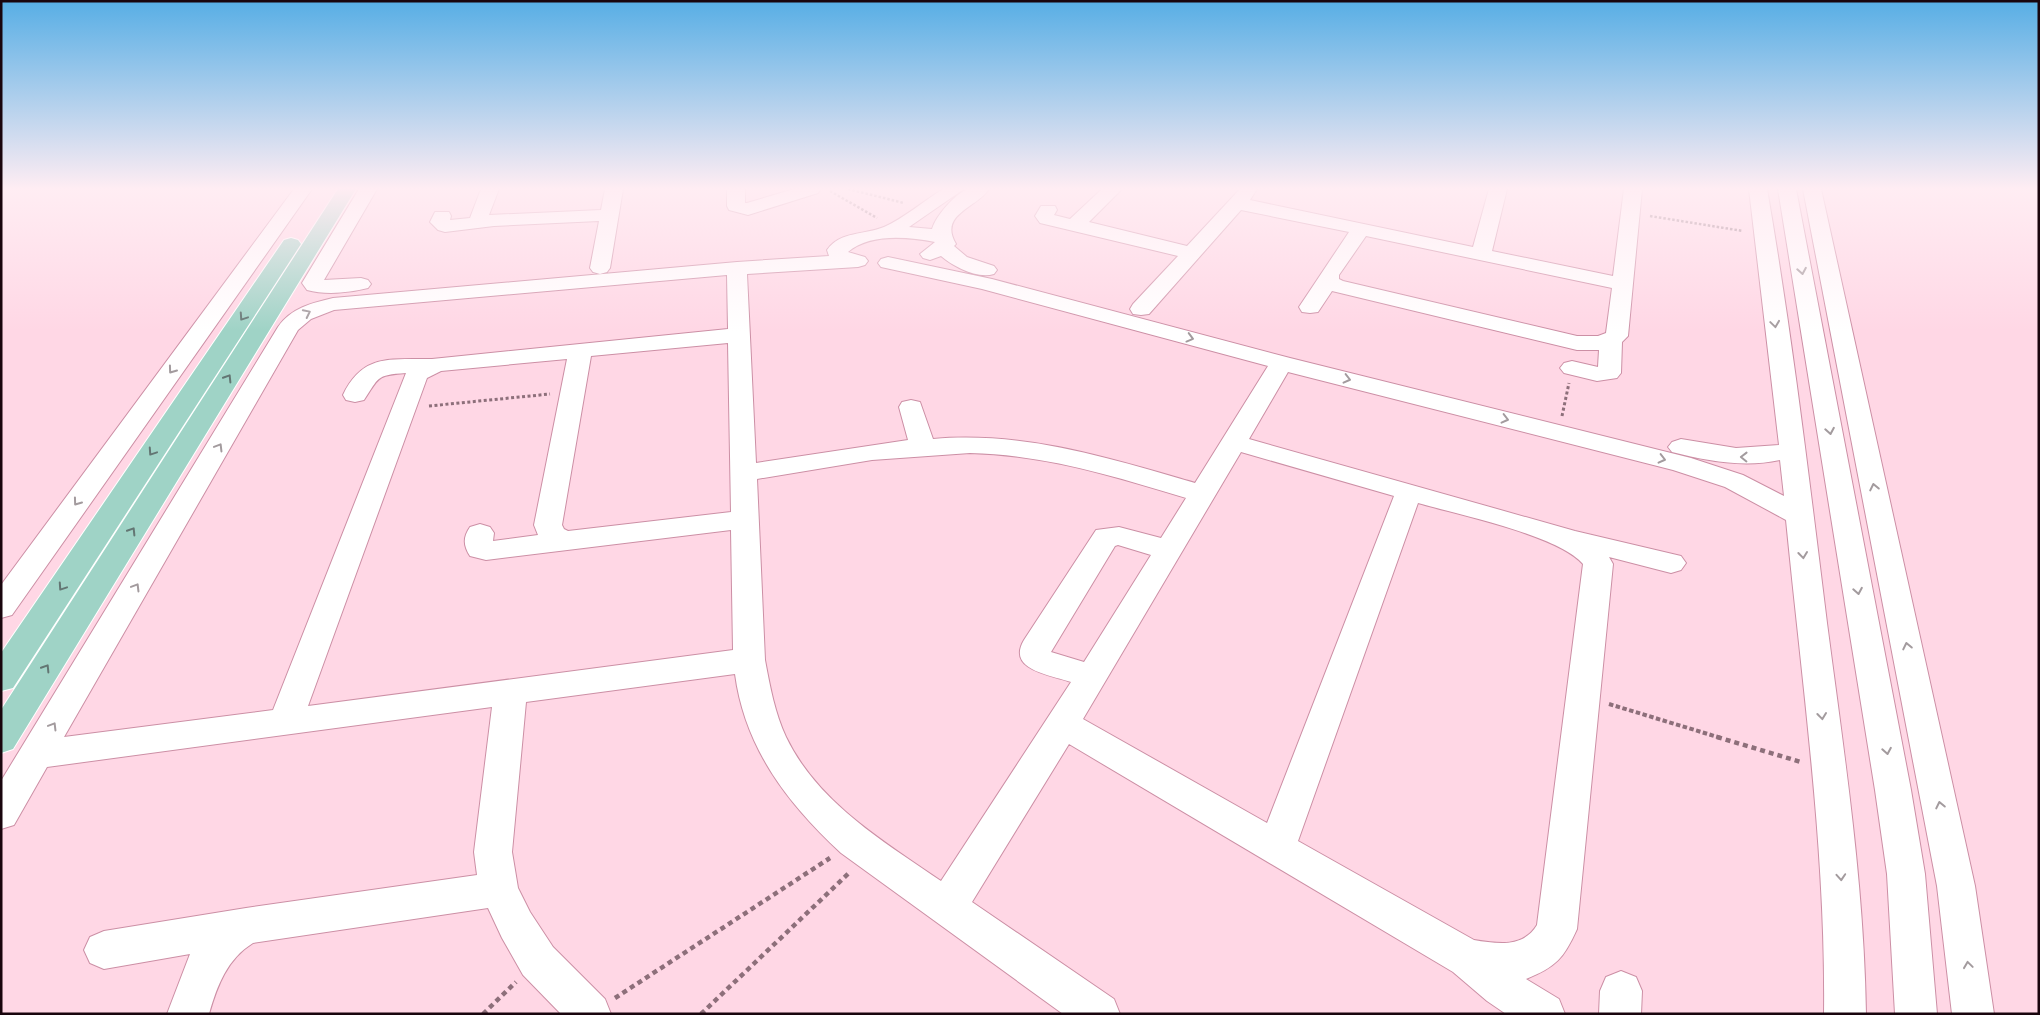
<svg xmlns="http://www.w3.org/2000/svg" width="2040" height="1015" font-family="'Space Grotesk',sans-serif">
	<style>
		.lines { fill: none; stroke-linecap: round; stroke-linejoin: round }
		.minor-casing { stroke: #cc8fa5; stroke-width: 2 }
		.major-casing { stroke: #fff; stroke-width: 2 }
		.path-far3 { stroke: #8d6f7a; stroke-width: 2.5; stroke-dasharray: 2.5 2; stroke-linecap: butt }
		.path-far2 { stroke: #8d6f7a; stroke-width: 3; stroke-dasharray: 3 2.5; stroke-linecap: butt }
		.path-far1 { stroke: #8d6f7a; stroke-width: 4; stroke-dasharray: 4.5 2.5; stroke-linecap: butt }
		.path { stroke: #8d6f7a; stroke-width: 4.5; stroke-dasharray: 5 4; stroke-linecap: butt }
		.minor { fill: #fff; fill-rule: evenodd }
		.major { fill: #9fd3c6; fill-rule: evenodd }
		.oneway { stroke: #a39b9e }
		.oneway2 { stroke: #637673 }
	</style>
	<rect width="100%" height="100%" fill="#ffd7e5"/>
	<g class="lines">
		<!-- minor casing -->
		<g class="minor-casing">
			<path id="minor" d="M294,189H312L12,615L1,618V585Z
				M359,189H377L324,280L361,278L368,280L371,284L368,288C349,293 325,295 307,290L302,283Z
				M481,189H499L489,215L601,210L605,189H623L610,268L607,272L600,274L593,272L590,268L599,221L494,226L445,232L438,230L430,222L435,212H449L451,216L450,220L470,218Z
				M727,189H745V203H747L794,189H821L818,193L748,215L729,210L727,206Z
				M943,189H964L909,227L932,229C936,216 955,193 969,189C974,187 983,189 989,189C977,208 938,214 956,244L954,246L967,257L994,266L997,270L994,274C977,279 954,267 941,256L930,260L923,258L920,254L935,242C908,237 870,233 848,252L865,257L868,261L865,265L858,267L747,274L756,463L908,440L899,407L902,402L911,400L920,402L933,439C1024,431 1109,458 1195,483L1268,366L982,289L881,267L878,263L881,259L888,257L992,279L1290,358L1691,458L1743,475L1784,496L1780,460C1744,468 1708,461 1672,452L1668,447L1672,442L1681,439L1736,448L1779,445L1749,189H1767C1792,333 1809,478 1827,623C1844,753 1864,882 1866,1014H1824C1826,849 1802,684 1786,520L1725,487L1673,470L1288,372L1249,439L1575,531L1681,556L1686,563L1681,570L1671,573L1609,557L1613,564L1577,929C1564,958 1556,967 1526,979L1559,999L1565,1014H1506L1487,1001L1453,972L1069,744L972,902L1114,999L1120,1014H1063L841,853C787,803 745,748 735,674L526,702L512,852L518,888L530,912L553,947L605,999L611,1014H561L523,975L502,938L488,908L253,943C227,959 217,986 209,1014H167L190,954L104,969L90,963L84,950L90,937L104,931L246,908L477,875L474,852L492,707L47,767L14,825L1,829V781L278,327C291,308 312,303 333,298L737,262L829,256L827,250C840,231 865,235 884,227C903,219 925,200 943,189ZM727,275L728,329L432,359C391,360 363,353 343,395L346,400L355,402L364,400C379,378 375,375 406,373L273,710L64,737L298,330L311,319L334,310ZM728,343L731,512L568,531L564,529L562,525L591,356ZM567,359L534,525L538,535L493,541L494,533L490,527L480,524L470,527C463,537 463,545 470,556L486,560L731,530L733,650L308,706L427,378L441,371ZM1241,452L1394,496L1267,823L1083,719ZM970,453C1047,455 1113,476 1186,498L1161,538L1119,527L1096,530L1024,640C1006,670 1051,675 1071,682L941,881C884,842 817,802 786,737C775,713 770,687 765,660L757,479L872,460ZM1418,503C1459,515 1558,535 1583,564L1537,925C1523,948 1498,944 1474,940L1298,841ZM1118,545L1151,555L1084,662L1051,652L1115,546Z
				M1102,189H1122L1089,222L1187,246L1240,189H1257L1250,200L1473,247L1489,189H1507L1492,251L1613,276L1624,189H1642L1628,336L1622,342L1621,373L1617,378L1597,381L1564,373L1560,368L1564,363L1572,361L1598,367L1599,350H1577L1332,291L1318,312L1310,313L1302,312L1299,307L1349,232L1241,210L1149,314L1141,315L1133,314L1130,309L1133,304L1178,256L1040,223L1035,216L1041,206H1055L1057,210L1054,215L1070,219ZM1366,236L1612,288L1606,333L1598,336H1577L1343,281L1339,279V275Z
				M1778,189H1796L1911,790L1925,874L1937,1014H1895L1887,874L1875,790Z
				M1803,189H1821L1975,886L1994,1014H1952L1937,886Z
				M1621,971L1636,977L1642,991L1641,1014H1599L1600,991L1606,977Z"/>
		</g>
		<!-- major casing -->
		<g class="major-casing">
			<path id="major" d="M338,189H356L13,749L1,753V710Z
				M291,238L298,240L301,244L13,688L1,691V653L284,240Z"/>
		</g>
		<!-- path-far3 -->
		<path class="path-far3" d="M848,189L904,203
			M830,191L877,218
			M1650,216L1743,231"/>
		<!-- path-far2 -->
		<path class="path-far2" d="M429,406L550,394
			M1562,416L1569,383"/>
		<!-- path-far1 -->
		<path class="path-far1" d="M1609,704L1721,738"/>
		<!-- path -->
		<path class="path" d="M1717,737L1801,762
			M615,998L830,858
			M483,1014L516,982
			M701,1014L849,873"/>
		<!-- minor -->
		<use href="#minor" class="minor"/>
		<!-- major -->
		<use href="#major" class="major"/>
	</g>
	<!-- one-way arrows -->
	<defs><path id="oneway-chevron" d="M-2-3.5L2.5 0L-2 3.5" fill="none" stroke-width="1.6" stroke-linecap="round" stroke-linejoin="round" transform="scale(1.25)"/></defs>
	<g class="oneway">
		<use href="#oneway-chevron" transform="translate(1802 271) rotate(80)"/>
		<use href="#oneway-chevron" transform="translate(307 313) rotate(-26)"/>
		<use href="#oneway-chevron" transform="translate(1775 324) rotate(82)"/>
		<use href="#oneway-chevron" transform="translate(1190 338) rotate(15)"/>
		<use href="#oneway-chevron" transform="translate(172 370) rotate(126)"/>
		<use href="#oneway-chevron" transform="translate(1347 379) rotate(14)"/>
		<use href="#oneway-chevron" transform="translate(1505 419) rotate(14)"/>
		<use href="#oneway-chevron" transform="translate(1830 431) rotate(80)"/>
		<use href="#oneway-chevron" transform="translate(219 447) rotate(-59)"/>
		<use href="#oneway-chevron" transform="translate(1744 457) rotate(-179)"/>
		<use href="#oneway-chevron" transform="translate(1662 459) rotate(14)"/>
		<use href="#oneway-chevron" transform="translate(1874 487) rotate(-102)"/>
		<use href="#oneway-chevron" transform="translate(77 502) rotate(126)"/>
		<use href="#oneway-chevron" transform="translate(1803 555) rotate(83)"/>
		<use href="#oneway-chevron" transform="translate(136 587) rotate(-59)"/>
		<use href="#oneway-chevron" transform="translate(1858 591) rotate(80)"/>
		<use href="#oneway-chevron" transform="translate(1907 646) rotate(-102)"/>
		<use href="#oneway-chevron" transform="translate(1822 716) rotate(83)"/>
		<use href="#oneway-chevron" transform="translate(53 726) rotate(-59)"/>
		<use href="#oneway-chevron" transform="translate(1887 751) rotate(80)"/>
		<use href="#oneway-chevron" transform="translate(1940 805) rotate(-102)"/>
		<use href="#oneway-chevron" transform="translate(1841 877) rotate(86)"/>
		<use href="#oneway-chevron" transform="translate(1968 965) rotate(-98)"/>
	</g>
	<g class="oneway2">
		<use href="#oneway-chevron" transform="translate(243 317) rotate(124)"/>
		<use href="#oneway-chevron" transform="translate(228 378) rotate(-58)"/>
		<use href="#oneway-chevron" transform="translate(152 452) rotate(124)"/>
		<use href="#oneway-chevron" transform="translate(132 531) rotate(-58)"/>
		<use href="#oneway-chevron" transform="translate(62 587) rotate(124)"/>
		<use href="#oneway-chevron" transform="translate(46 668) rotate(-58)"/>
	</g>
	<!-- sky -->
	<linearGradient id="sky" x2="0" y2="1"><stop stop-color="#57aee5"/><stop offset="0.57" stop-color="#ffedf3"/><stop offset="1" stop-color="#ffedf3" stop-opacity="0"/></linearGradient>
	<rect width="2040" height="331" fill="url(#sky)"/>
	<!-- border -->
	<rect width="2040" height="1015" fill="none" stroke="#19050d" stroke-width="5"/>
</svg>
